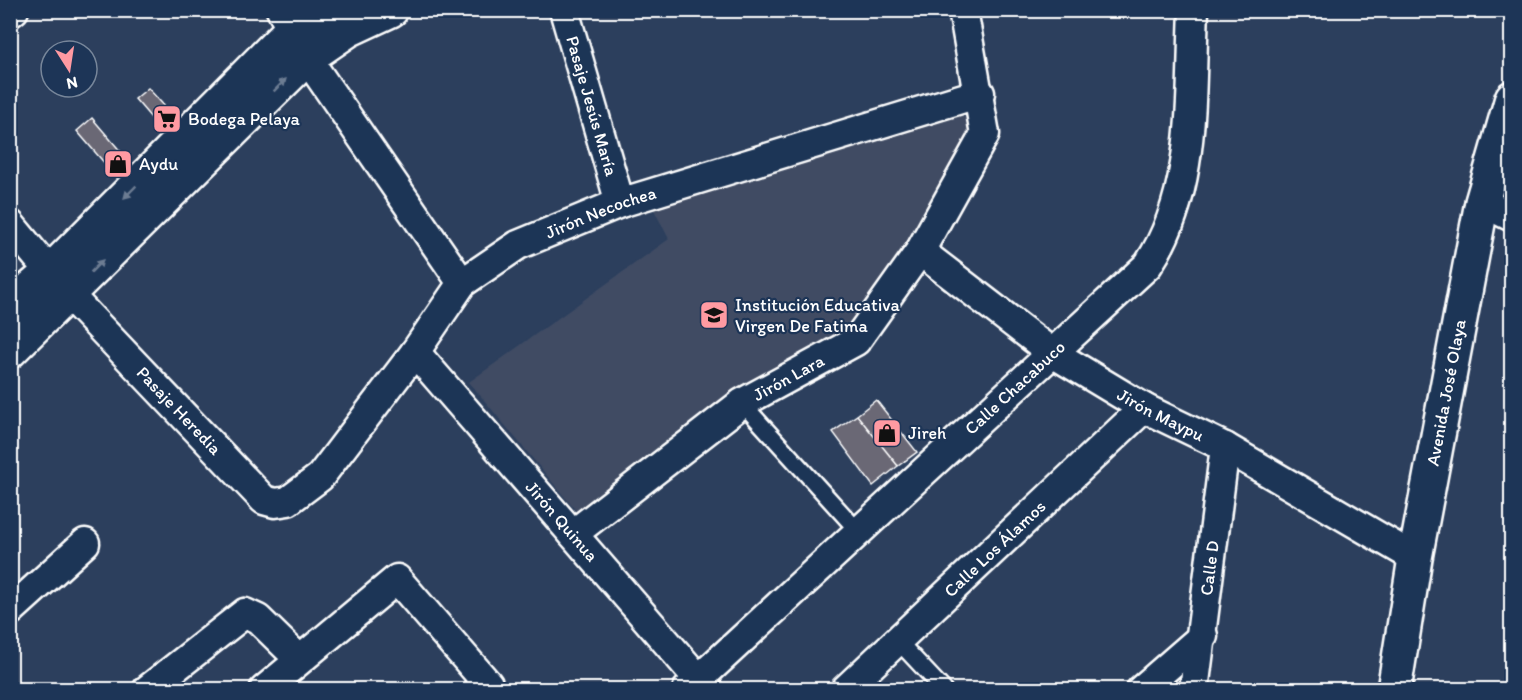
<svg xmlns="http://www.w3.org/2000/svg" width="1522" height="700" font-family="Itim,sans-serif">
	<style>
		.built { fill: #3f4b64 }
		.building { fill: #6a6775; stroke: #fff; stroke-width: 1.5 }
		.lines { fill: none; stroke-linecap: round; stroke-linejoin: round }
		.lane-casing { stroke: #fff; stroke-width: 20 }
		.street-casing { stroke: #fff; stroke-width: 33 }
		.secondary-casing { stroke: #fff; stroke-width: 38 }
		.lane { stroke: #1d3557; stroke-width: 15 }
		.street { stroke: #1d3557; stroke-width: 28 }
		.secondary { stroke: #1d3557; stroke-width: 33 }
		.oneway { fill: #6c7c92 }
		.labels { text-anchor: middle; stroke-width: 4.5; stroke-linejoin: round; paint-order: stroke }
		.street-label { font-size: 18px; fill: #fff; stroke: #1d3557 }
		.poi-label { font-size: 18px; fill: #fff; stroke: #1d3557; text-anchor: start }
	</style>
	<rect width="100%" height="100%" fill="#2c3f5d"/>
	<filter id="ink" filterUnits="userSpaceOnUse"><feTurbulence type="fractalNoise" baseFrequency=".0167" numOctaves="2"/><feDisplacementMap in="SourceGraphic" scale="12" xChannelSelector="R" yChannelSelector="G"/><feConvolveMatrix kernelMatrix="1 2 1 2 8 2 1 2 1" color-interpolation-filters="sRGB"/></filter>
	<g filter="url(#ink)">
		<!-- built -->
		<path class="built" d="M947,109L964,117L976,129L880,292L848,337L582,518L469,382L669,239L653,208Z"/>
		<!-- building -->
		<path class="building" d="M148,88L178,121L164,133L135,99Z
			M92,118L134,167L119,180L77,131Z
			M876,400L917,452L898,466L857,415Z
			M857,415L898,466L873,486L833,432Z"/>
		<g class="lines">
			<!-- lane casing -->
			<g class="lane-casing">
				<path id="lane" d="M742,403L858,531
					M897,640L944,690"/>
			</g>
			<!-- street casing -->
			<g class="street-casing">
				<g id="street">
					<path d="M281,10L307,58L462,283"/>
					<path id="s1" d="M564,10L620,203"/>
					<path d="M10,13L14,10"/>
					<path d="M1482,202L1512,217"/>
					<path id="s2" d="M10,224L68,294L264,500L275,503L288,501L320,477L415,352L462,283L518,245L620,203L980,93"/>
					<path id="s3" d="M920,251L1051,352L1144,408L1225,447L1415,558"/>
					<path id="s4" d="M415,352L708,690"/>
					<path id="s5" d="M573,534L742,403L856,341L920,251L985,134L963,10"/>
					<path d="M10,611L85,543"/>
					<path d="M147,690L245,613L258,619L299,659"/>
					<path d="M264,690L397,579L488,684L482,690"/>
					<path id="s6" d="M687,690L1148,265C1197,192 1190,96 1194,10"/>
					<path id="s7" d="M845,690L1144,408"/>
					<path d="M1141,690L1203,636"/>
					<path id="s8" d="M1194,690L1225,447"/>
				</g>
			</g>
			<!-- secondary casing -->
			<g class="secondary-casing">
				<g id="secondary">
					<path d="M10,306L50,272L292,29L326,10"/>
					<path d="M10,351L307,58L348,30L391,10"/>
					<path id="s9" d="M1394,690L1415,558L1482,202L1512,98"/>
				</g>
			</g>
			<!-- lane -->
			<use href="#lane" class="lane"/>
			<!-- street -->
			<use href="#street" class="street"/>
			<!-- secondary -->
			<use href="#secondary" class="secondary"/>
		</g>
		<!-- one-way arrows -->
		<defs><path id="oneway-solid" d="M-6-.8H1V-3.2L6.5 0L1 3.2V.8H-6Z" transform="scale(1.5)"/></defs>
		<g class="oneway">
			<use href="#oneway-solid" transform="translate(280 85) rotate(-45)"/>
			<use href="#oneway-solid" transform="translate(130 192) rotate(135)"/>
			<use href="#oneway-solid" transform="translate(97 266) rotate(-45)"/>
		</g>
	</g>
	<!-- icons -->
	<defs>
		<g id="supermarket-square" transform="scale(1.5)"><rect x="-9" y="-9" width="18" height="18" rx="4" fill="#ff9aa2" stroke="#1d3557"/><path d="M-6-5.5h2.5l.6 2H6L4.5 2H-2.5L-4.4-4H-6ZM-1.5 3.2a1.3 1.3 0 1 0 .1 0ZM3 3.2a1.3 1.3 0 1 0 .1 0Z" fill="#111"/></g>
		<g id="shop-square" transform="scale(1.5)"><rect x="-9" y="-9" width="18" height="18" rx="4" fill="#ff9aa2" stroke="#1d3557"/><path d="M-5-2.5h2.3a2.7 3.5 0 0 1 5.4 0H5L5.5 6h-11ZM-1.5-2.5h3a1.5 2.3 0 0 0-3 0Z" fill="#111"/></g>
		<g id="school-square" transform="scale(1.5)"><rect x="-9" y="-9" width="18" height="18" rx="4" fill="#ff9aa2" stroke="#1d3557"/><path d="M0-5L7-2L0 1L-7-2ZM-4 1L0 2.5L4 1V4Q0 6-4 4Z" fill="#111"/></g>
	</defs>
	<g fill-rule="evenodd">
		<use href="#supermarket-square" x="167" y="119"/>
		<use href="#shop-square" x="118" y="164"/>
		<use href="#school-square" x="714" y="315"/>
		<use href="#shop-square" x="887" y="433"/>
	</g>
	<g class="labels">
		<!-- street labels -->
		<g class="street-label">
			<text dy="6" stroke="none"><textPath href="#s1" startOffset="100">Pasaje Jesús María</textPath></text>
			<text dy="6" stroke="none"><textPath href="#s2" startOffset="837">Jirón Necochea</textPath></text>
			<text dy="6" stroke="none"><textPath href="#s5" startOffset="267">Jirón Lara</textPath></text>
			<text dy="6" stroke="none"><textPath href="#s6" startOffset="446">Calle Chacabuco</textPath></text>
			<text dy="6" stroke="none"><textPath href="#s9" startOffset="302">Avenida José Olaya</textPath></text>
			<text dy="6" stroke="none"><textPath href="#s2" startOffset="252">Pasaje Heredia</textPath></text>
			<text dy="6" stroke="none"><textPath href="#s3" startOffset="292">Jirón Maypu</textPath></text>
			<text dy="6" stroke="none"><textPath href="#s4" startOffset="224">Jirón Quinua</textPath></text>
			<text dy="6" stroke="none"><textPath href="#s7" startOffset="206">Calle Los Álamos</textPath></text>
			<text dy="6" stroke="none"><textPath href="#s8" startOffset="123">Calle D</textPath></text>
		</g>
		<!-- poi labels -->
		<g class="poi-label">
			<text x="188" y="125">Bodega Pelaya</text>
			<text x="139" y="170">Aydu</text>
			<text x="735" y="311">Institución Educativa<tspan x="735" dy="21">Virgen De Fatima</tspan></text>
			<text x="908" y="439">Jireh</text>
		</g>
	</g>
	<!-- margin -->
	<rect width="1522" height="700" fill="none" stroke="#1d3557" stroke-width="36"/>
	<rect x="18" y="18" width="1486" height="664" fill="none" stroke="#fff" stroke-width="2" filter="url(#ink)"/>
	<!-- north arrow -->
	<g transform="translate(69 69) rotate(168)"><circle r="28" fill="#1d3557" stroke="#77869a" stroke-width="1.5"/>
	<path d="M0-4.5L10 22L0 15L-10 22Z" fill="#ff9aa2"/>
	<text y="-9" font-size="16" font-weight="bold" text-anchor="middle" fill="#ffffff">N</text>
	</g>
</svg>
